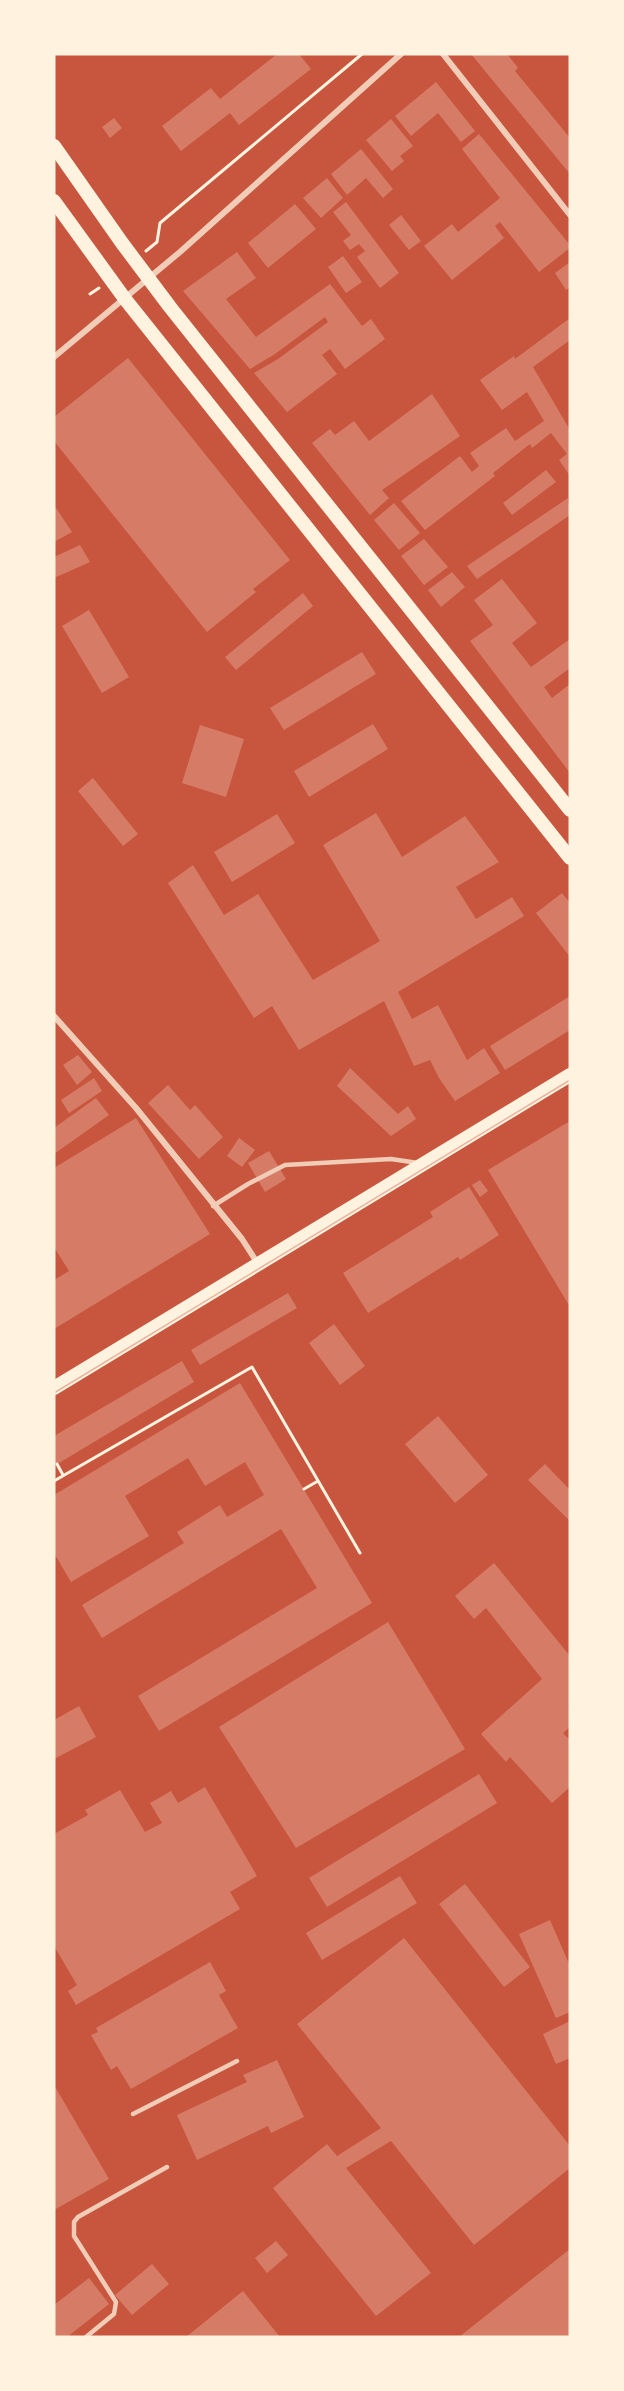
<svg xmlns="http://www.w3.org/2000/svg" width="624" height="2391" font-family="'Playfair Display',serif">
	<style>
		.building { fill: #d67c66 }
		.lines { fill: none; stroke-linecap: round; stroke-linejoin: round }
		.path { stroke: #fff3e0; stroke-width: 3 }
		.service { stroke: #f1ccb7; stroke-width: 4.5 }
		.minor { stroke: #f1ccb7; stroke-width: 6 }
		.primary { stroke: #fff3e0; stroke-width: 14 }
		.tram { stroke: #e9b49f; stroke-width: 1.5 }
	</style>
	<rect width="100%" height="100%" fill="#c8553d"/>
	<!-- building -->
	<path class="building" d="M277,54H299L311,69L239,125L230,113L181,151L162,126L211,88L220,99Z
		M471,54H510L508,55L518,68L515,71L570,138V174Z
		M436,82L475,131L461,142L438,113L411,136L395,116Z
		M114,118L122,128L110,138L102,127Z
		M391,119L413,146L400,156L404,161L392,171L366,140Z
		M479,134L570,245V248L539,272L500,222L495,226L504,238L452,280L424,246L452,224L458,232L500,198L462,149Z
		M361,149L393,189L383,198L366,178L347,195L331,174Z
		M327,178L343,198L321,218L303,198Z
		M346,202L399,273L380,288L357,257L365,251L359,244L350,250L343,241L351,235L333,212Z
		M295,204L316,229L268,268L248,243Z
		M401,215L421,241L409,250L389,225Z
		M237,252L256,278L226,299L256,337L330,284L362,326L371,319L385,339L345,369L330,349L322,355L337,374L287,412L254,373L278,359L328,322L325,317L275,354L250,369L183,291Z
		M343,256L362,282L346,293L328,267Z
		M570,262V287L566,290L555,273Z
		M570,318V340L533,367L570,430V476L559,460L567,454L551,433L532,448L530,444L493,473L495,476L425,530L401,501L460,456L472,472L479,466L470,453L506,428L515,441L544,421L527,392L502,410L480,380L514,356L515,359Z
		M128,358L290,560L253,589L256,592L207,632L54,441V417Z
		M432,394L460,436L382,490L389,498L370,515L312,443L330,429L335,435L354,421L369,441Z
		M546,470L556,482L512,515L503,503Z
		M568,498L570,515L477,579L467,566Z
		M394,503L420,533L399,550L374,520Z
		M54,505L72,532L54,542Z
		M424,539L448,567L424,585L401,556Z
		M80,545L90,562L54,578V557Z
		M452,572L465,587L441,607L428,590Z
		M502,579L537,623L512,643L531,667L570,639V668L544,687L552,698L570,684V773L470,641L493,625L474,600Z
		M303,593L313,606L236,670L225,657Z
		M89,610L129,677L102,693L62,626Z
		M362,652L376,674L284,730L270,708Z
		M373,724L388,749L309,797L294,771Z
		M200,725L244,739L226,797L182,783Z
		M93,778L138,834L123,846L78,791Z
		M376,813L402,857L465,816L499,862L456,887L476,919L512,897L524,916L398,992L412,1019L438,1005L467,1060L484,1048L500,1073L455,1101L439,1078L430,1060L414,1066L384,1001L299,1050L272,1006L254,1018L168,883L193,865L224,915L258,894L313,980L380,941L323,845Z
		M277,814L295,843L232,882L214,852Z
		M562,893L570,903V957L536,913Z
		M570,996V1030L505,1070L490,1046Z
		M78,1055L92,1072L77,1085L63,1065Z
		M350,1068L398,1114L408,1106L416,1119L391,1136L337,1086Z
		M94,1078L102,1091L69,1113L61,1100Z
		M168,1085L190,1110L195,1105L223,1137L199,1159L148,1103Z
		M96,1098L109,1115L54,1154V1128Z
		M136,1118L210,1234L54,1329V1280L69,1271L54,1247V1168Z
		M570,1121V1307L488,1170Z
		M239,1138L255,1150L242,1167L227,1156Z
		M269,1151L286,1179L265,1192L248,1163Z
		M480,1180L488,1191L480,1197L472,1185Z
		M469,1187L499,1235L460,1260L458,1257L368,1313L343,1273L433,1217L430,1212Z
		M288,1293L297,1308L200,1365L191,1350Z
		M334,1324L365,1366L340,1385L309,1343Z
		M182,1361L194,1382L54,1466V1436Z
		M240,1383L372,1603L159,1731L138,1696L317,1588L281,1529L102,1638L82,1605L184,1543L177,1532L220,1505L227,1517L264,1495L245,1462L205,1486L188,1458L125,1496L149,1536L71,1582L54,1553V1495Z
		M438,1416L488,1475L455,1503L405,1444Z
		M545,1464L570,1490V1521L528,1480Z
		M494,1563L570,1656V1704L568,1706L570,1708V1727L563,1733L570,1740V1787L552,1803L510,1757L506,1762L481,1734L542,1679L486,1608L474,1619L455,1596Z
		M388,1622L465,1749L296,1848L219,1727Z
		M79,1706L96,1737L54,1759V1720Z
		M479,1774L497,1803L327,1907L309,1878Z
		M205,1787L257,1876L230,1892L240,1909L76,2005L68,1991L77,1985L54,1946V1834L88,1815L85,1810L120,1790L145,1832L162,1823L150,1803L171,1791L178,1803Z
		M400,1876L417,1903L322,1960L306,1933Z
		M465,1884L530,1967L504,1987L439,1904Z
		M550,1920L570,1966V2012L556,2018L519,1934Z
		M404,1938L570,2146V2168L474,2245L391,2141L346,2168L431,2273L376,2316L273,2188L327,2144L337,2156L381,2128L297,2024Z
		M210,1962L226,1991L219,1995L238,2028L131,2089L117,2066L111,2070L91,2035L98,2032L96,2028Z
		M570,2021V2058L556,2064L543,2034Z
		M277,2060L304,2117L271,2133L268,2126L197,2160L177,2115L247,2082L243,2075Z
		M54,2085L109,2179L54,2210Z
		M276,2241L288,2255L267,2273L255,2258Z
		M570,2249V2337H459Z
		M152,2264L169,2284L132,2315L115,2295Z
		M89,2278L109,2304L67,2337H54V2305Z
		M243,2291L280,2337H186Z"/>
	<g class="lines">
		<!-- path -->
		<path class="path" d="M146,251L157,242L160,223L362,54
			M90,294L99,288
			M57,1464L63,1475
			M54,1481L252,1367L360,1553
			M304,1489L318,1481"/>
		<!-- service -->
		<path class="service" d="M213,1206L248,1184L285,1165L391,1159L418,1163
			M133,2114L237,2061
			M86,2337L114,2314L116,2302L74,2236V2222L78,2217L167,2167"/>
		<!-- minor -->
		<path class="minor" d="M443,54L570,215
			M54,357L180,252L401,54
			M54,1016L136,1108L242,1239L258,1264"/>
		<!-- primary -->
		<path class="primary" d="M54,146L122,243L170,307L570,810
			M54,201L125,299L570,858
			M54,1388L570,1075"/>
		<!-- tram -->
		<path class="tram" d="M54,1393L570,1080"/>
	</g>
	<!-- border -->
	<rect width="624" height="2391" fill="none" stroke="#fff3e0" stroke-width="111"/>
</svg>
